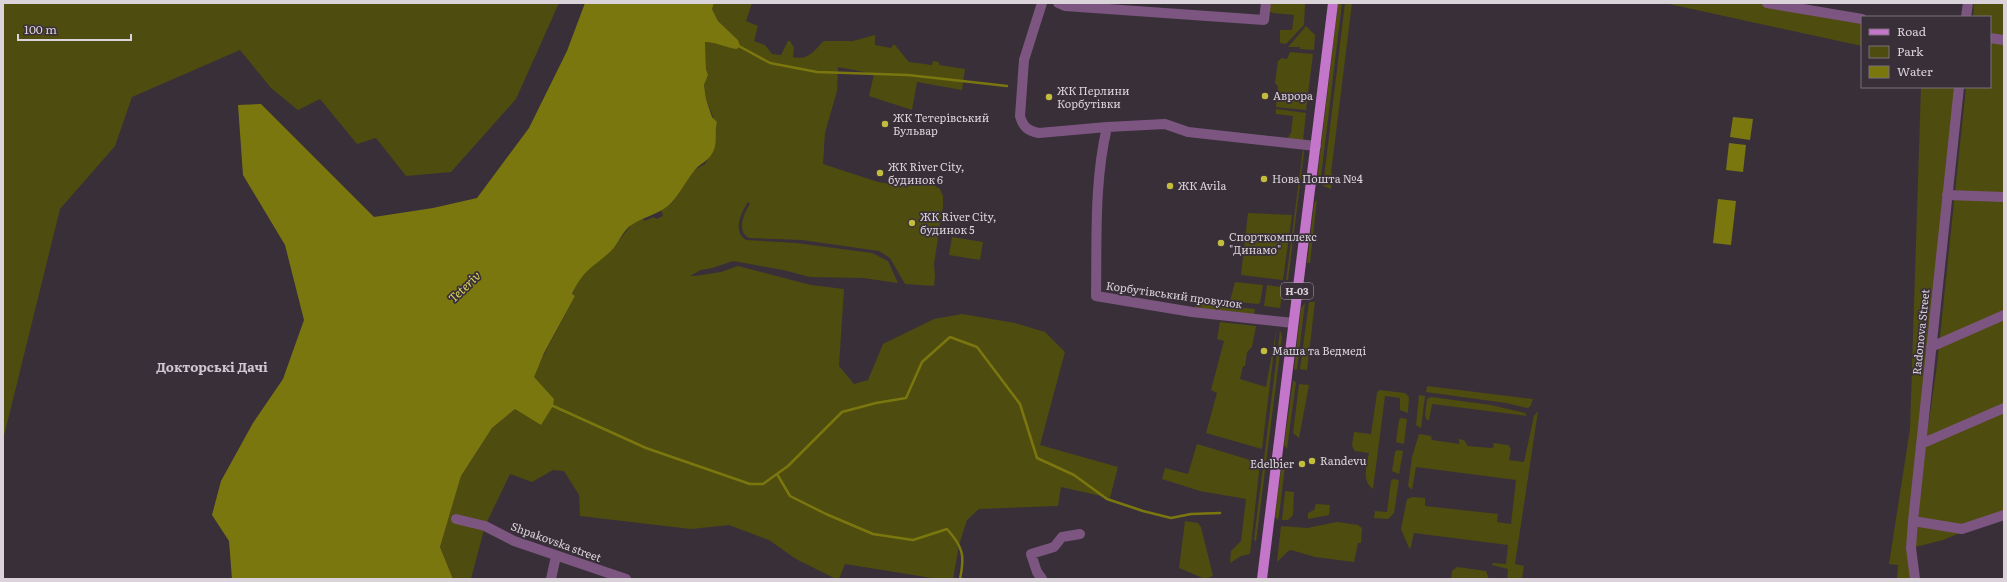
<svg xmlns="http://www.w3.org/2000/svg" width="2007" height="582" font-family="Literata,serif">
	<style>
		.green { fill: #4e4c0f }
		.water { fill: #7b770f }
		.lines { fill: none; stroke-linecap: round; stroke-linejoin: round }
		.stream { stroke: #7b770f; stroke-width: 2.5 }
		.minor { stroke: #7c5680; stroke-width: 10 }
		.major { stroke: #c476cb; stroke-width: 10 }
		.poi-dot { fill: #c3bd3e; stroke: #392f39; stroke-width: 1.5 }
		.labels { text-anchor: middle; stroke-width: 3.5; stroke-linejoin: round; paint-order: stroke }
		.shield { fill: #392f39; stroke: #aaa2aa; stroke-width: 1 }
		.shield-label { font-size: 10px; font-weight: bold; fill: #dad4da }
		.poi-label { font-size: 11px; fill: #dad4da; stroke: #392f39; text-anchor: start }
		.street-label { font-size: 11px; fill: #dad4da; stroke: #392f39 }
		.water-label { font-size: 12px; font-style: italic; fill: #ded95e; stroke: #392f39 }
		.quarter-label { font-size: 13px; font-weight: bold; fill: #d2c6d3; stroke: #392f39 }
	</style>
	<rect width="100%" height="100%" fill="#392f39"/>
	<!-- green -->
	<path class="green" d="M3,3H559L516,99L451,172L406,176L376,138L357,144L320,99L298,110L271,88L240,50L132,97L115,146L60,209L3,440Z
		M714,3H752L746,21L758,26L754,41L765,45L772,54L781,55L788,41H790L794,48L793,57C809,61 814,50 824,41H853L875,35V45L891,48L894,44L909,62L932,65L933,61L939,62V65L965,69L962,90L917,82L912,110L869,96L874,74L838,67L837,91L825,133L823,164L878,182L898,185L908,183L912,185L922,182L932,184L940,189L943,196V206L934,264L935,276L934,286L905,284L890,258L879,251L802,240L749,238C736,231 744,213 750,204L748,202C741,213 732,231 746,240L796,243L872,253L888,261L898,283L863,278L810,277L783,270L733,261L712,268L701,270L690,276H695L721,272L738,266L811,285L844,289L839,366L854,384L868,380L883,344L934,319L962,314L1015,323L1045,332L1065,352L1040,445L1118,467L1110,498L1061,487L1058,506L979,509L967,520L959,545L953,579H938L845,564L839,579H836L796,559L769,540L729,525L691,529L580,516L579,495L564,471L553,470L532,482L510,474L485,526L471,579H453L440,547L461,476L492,428L515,409L575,296L572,295L579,279L592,265L610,252L632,224L643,218L644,221L654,217L656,219L663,216L661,210L672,203L694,170L705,164L715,145L714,119L706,99L704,85L708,75L706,69L705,41L716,42L730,48L738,40L718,21L712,9Z
		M1269,3L1305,4L1304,25L1286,44L1280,43V30H1292L1294,15L1273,13L1269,11Z
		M1338,3H1342L1320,185L1317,180Z
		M1345,3H1352L1331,173L1338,182L1332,181L1331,189L1323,186Z
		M1763,3L1862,19V46L1669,4Z
		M1974,3H2004V515L1943,540L1911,548L1915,579H1897L1898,565L1889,564L1910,429L1921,87H1959L1912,540L1937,365L1966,87H1990V17H1973Z
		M1306,26L1315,35L1314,50L1300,49V47H1288Z
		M1290,52L1313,54L1306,110L1276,107L1278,86L1275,83L1278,61L1282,58L1287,59Z
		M1276,109L1306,113L1303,141L1287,139L1291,133L1293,116L1276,114Z
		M1303,149L1304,152L1288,280H1286Z
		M1317,199L1310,263H1307L1314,204Z
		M1248,213L1292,215L1283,280L1241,275Z
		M952,237L983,242L980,260L949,255Z
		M1235,282L1263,285L1260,303L1257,304L1230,301Z
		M1267,285L1281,287L1283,289L1280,308L1264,306Z
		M1309,302H1315L1307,370L1300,369Z
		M1196,303L1255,309L1254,314L1195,308Z
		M1305,303L1297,369L1296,370L1294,369L1301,308Z
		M1220,322L1256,326L1252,347L1247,352L1245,366H1243L1240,379L1266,387L1277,326L1262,449L1206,433L1217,393L1211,390L1224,341L1217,339Z
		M1280,330L1282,337L1256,542L1254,539Z
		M1293,381L1296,382L1287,449L1284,445Z
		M1299,384L1309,385L1299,438L1293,433Z
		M1427,386L1533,399L1530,407L1527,408L1506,403L1426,392Z
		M1379,390L1405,393L1409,397L1408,413L1400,410V398L1385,396L1373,489C1361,481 1367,465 1369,453L1355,451L1352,446L1354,432L1371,434L1377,393Z
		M1419,395L1425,396L1421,428L1416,425Z
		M1431,397L1491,405L1525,413L1527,416L1432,404L1429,420H1427L1425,416L1427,399Z
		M1538,411L1515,564L1524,566L1522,579H1507L1508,569L1492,565L1493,563L1506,564L1508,545L1414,533L1410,550L1401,529L1407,499L1412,497L1425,498V506L1498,514L1497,522L1511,524L1516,480L1416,467L1412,490L1408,486L1412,457L1419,434L1431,436L1432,440L1460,444L1458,439L1464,440L1468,446L1491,448L1494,447L1493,443L1508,445L1511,449L1509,460L1524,462L1534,416Z
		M1401,418L1407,419L1404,444L1396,442L1399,420Z
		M1197,444L1260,463L1250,554L1241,556L1230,563L1231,551L1241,541L1246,499L1200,491L1162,479L1165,468L1188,474Z
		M1397,450L1403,451L1399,474L1392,471L1395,452Z
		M1285,466L1279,516L1278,520L1275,517L1281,470Z
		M1393,479L1399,480L1394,513L1388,519L1374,518L1375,511L1387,512L1391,481Z
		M1285,491L1294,492L1293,515L1288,520H1282Z
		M1316,504L1330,505L1329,515L1308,519V513L1314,510Z
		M1185,521L1198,523L1201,527L1213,576L1205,579L1179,568Z
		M1337,522L1358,525L1362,528L1361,543H1358L1354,562L1315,557L1291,550L1287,552L1277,562L1281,526L1307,528Z
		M1457,567L1486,571L1489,579H1451L1452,571Z"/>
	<!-- water -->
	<path class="water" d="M585,3H714L712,9L718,21L738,40L740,46L737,49C726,48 717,42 705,42L706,69L708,75L704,85L706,99L712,117L717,122C714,132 718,142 713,152C708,162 700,163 694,171C686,181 678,197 669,205C659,214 644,217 633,224C622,230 619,244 610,252C591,269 584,269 572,294L575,296L544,353L534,377L554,399L553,406L541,425L515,409L492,428L461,476L440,547L453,579H232L229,541L212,515L221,481L253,423L283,379L304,320L285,245L243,175L238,105L261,104L374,217L433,208L477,198L529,128L567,51Z
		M1733,117L1753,119L1750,140L1730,137Z
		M1729,143L1746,145L1743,172L1726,170Z
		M1718,199L1736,201L1731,245L1713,243Z"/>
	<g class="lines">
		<!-- stream -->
		<path class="stream" d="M737,45L770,63L817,72L908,75L1007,86
			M551,405L646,448L750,484H763L788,466L842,412L876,403L906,398L922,362L950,337L977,347L1020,404L1037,458L1074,475L1107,499L1143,511L1171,518L1191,514L1220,513
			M777,474L790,496L826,514L873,534L913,540L947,529C963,547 965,555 960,579"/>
		<!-- minor -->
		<path class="minor" d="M1042,3L1024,60L1020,116C1023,127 1028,131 1039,133L1107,127
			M1058,3L1065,6L1264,20L1266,3
			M1767,3L1862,19
			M1966,17L1968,3
			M1990,38L2004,40
			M1947,195L2004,197
			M1293,323L1192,312L1096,296C1097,240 1094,182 1107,127L1165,124L1188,132L1316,146
			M1931,347L2004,315
			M1921,444L2004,408
			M456,519L485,526L514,541L626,579
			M1913,521L1962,529L2004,515
			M551,579L556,556
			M1042,579L1037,572L1031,554L1054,547L1062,537L1080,534
			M1915,579L1911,548L1913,521L1959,87"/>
		<!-- major -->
		<path class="major" d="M1262,579L1333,3"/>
	</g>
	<!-- markers -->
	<g class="poi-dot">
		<circle cx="1265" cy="96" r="4"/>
		<circle cx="1049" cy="97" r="4"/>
		<circle cx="885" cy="124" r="4"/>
		<circle cx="880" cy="173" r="4"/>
		<circle cx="1264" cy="179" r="4"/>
		<circle cx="1170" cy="186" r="4"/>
		<circle cx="912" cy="223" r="4"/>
		<circle cx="1221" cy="243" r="4"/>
		<circle cx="1264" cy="351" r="4"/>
		<circle cx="1312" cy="461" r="4"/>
		<circle cx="1302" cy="464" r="4"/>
	</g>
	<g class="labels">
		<!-- shield labels -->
		<rect class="shield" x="1281" y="283" width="32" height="16" rx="3"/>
		<g class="shield-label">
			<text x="1297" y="295">Н-03</text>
		</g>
		<!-- poi labels -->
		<g class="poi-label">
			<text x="1057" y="95">ЖК Перлини<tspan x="1057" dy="13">Корбутівки</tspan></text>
			<text x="1273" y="100">Аврора</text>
			<text x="893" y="122">ЖК Тетерівський<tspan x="893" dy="13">Бульвар</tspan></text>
			<text x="888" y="171">ЖК River City,<tspan x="888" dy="13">будинок 6</tspan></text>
			<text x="1272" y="183">Нова Пошта №4</text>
			<text x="1178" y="190">ЖК Avila</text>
			<text x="920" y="221">ЖК River City,<tspan x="920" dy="13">будинок 5</tspan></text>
			<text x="1229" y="241">Спорткомплекс<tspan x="1229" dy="13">"Динамо"</tspan></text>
			<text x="1272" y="355">Маша та Ведмеді</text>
			<text x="1320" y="465">Randevu</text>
			<text x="1294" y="468" text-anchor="end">Edelbier</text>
		</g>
		<!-- street labels -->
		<g class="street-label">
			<text transform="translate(1174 295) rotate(8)" y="4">Корбутівський провулок</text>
			<text transform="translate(1921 332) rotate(-84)" y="4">Radonova Street</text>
			<text transform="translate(556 542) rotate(20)" y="4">Shpakovska street</text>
		</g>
		<!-- water labels -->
		<g class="water-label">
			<text transform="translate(465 287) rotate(-44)" y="4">Teteriv</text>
		</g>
		<!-- quarter labels -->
		<g class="quarter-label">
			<text x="212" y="372">Докторські Дачі</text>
		</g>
	</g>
	<!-- border -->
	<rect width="2007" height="582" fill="none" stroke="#dad4da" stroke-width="8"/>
	<!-- legend -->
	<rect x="1861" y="16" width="130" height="72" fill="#392f39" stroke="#797179"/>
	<rect x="1869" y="29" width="20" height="6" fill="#c476cb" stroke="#797179"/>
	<text x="1897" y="36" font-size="12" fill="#dad4da">Road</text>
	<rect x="1869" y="46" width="20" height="12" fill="#4e4c0f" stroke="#797179"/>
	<text x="1897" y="56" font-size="12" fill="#dad4da">Park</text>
	<rect x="1869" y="66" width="20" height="12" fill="#7b770f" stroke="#797179"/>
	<text x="1897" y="76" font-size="12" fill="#dad4da">Water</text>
	<!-- scale -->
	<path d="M18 34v6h113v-6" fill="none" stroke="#dad4da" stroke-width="2"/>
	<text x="24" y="34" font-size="12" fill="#dad4da" stroke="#392f39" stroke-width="3" paint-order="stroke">100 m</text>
</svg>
